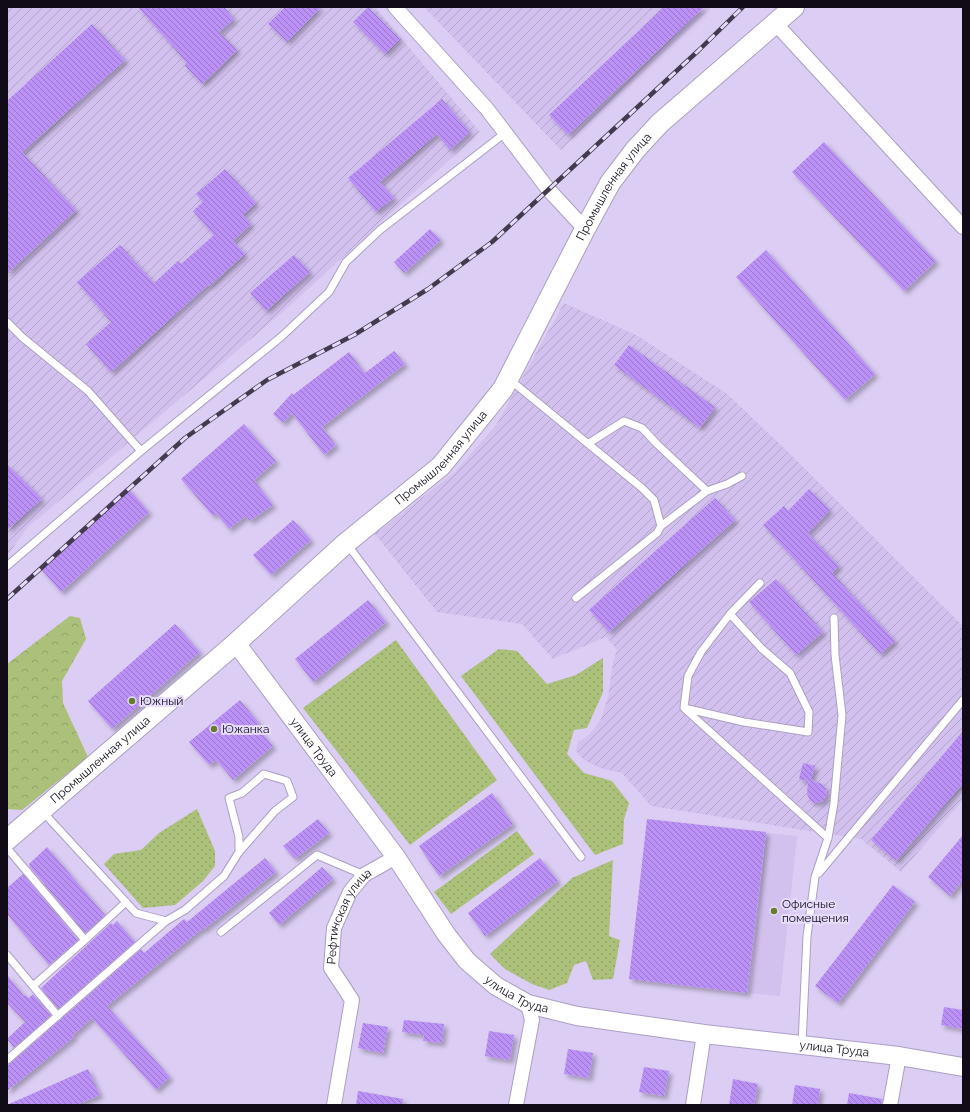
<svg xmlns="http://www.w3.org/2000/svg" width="970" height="1112" font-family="Raleway,sans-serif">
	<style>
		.built { fill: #d2c1ee }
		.industrial { fill: url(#industrial-furrows) }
		.green { fill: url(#green-dots) }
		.forest { fill: url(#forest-crowns) }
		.building { fill: url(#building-back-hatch); filter: url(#shadow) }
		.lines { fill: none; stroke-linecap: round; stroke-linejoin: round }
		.service-casing { stroke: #ac9fc4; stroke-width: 9 }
		.minor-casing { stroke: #ac9fc4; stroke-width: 16 }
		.tertiary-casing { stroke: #ac9fc4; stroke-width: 20 }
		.secondary-casing { stroke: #ac9fc4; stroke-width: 22 }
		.service { stroke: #fff; stroke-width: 7 }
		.minor { stroke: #fff; stroke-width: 14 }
		.tertiary { stroke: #fff; stroke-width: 18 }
		.secondary { stroke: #fff; stroke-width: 20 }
		.rail-casing { stroke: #423b4d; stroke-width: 4.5 }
		.rail { stroke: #e7dcfb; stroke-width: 3; stroke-dasharray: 9; stroke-linecap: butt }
		.poi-dot { fill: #687c2c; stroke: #e7dcfb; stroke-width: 1.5 }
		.labels { text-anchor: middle; stroke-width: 4; stroke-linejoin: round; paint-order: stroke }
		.street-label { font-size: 12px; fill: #100b17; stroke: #e7dcfb }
		.poi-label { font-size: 12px; fill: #100b17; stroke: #e7dcfb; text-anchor: start }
	</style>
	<defs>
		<pattern id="industrial-furrows" width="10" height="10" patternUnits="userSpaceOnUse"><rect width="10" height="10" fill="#d2c1ee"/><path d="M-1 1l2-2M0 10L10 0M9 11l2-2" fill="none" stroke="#b3a4cb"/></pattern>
		<pattern id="green-dots" width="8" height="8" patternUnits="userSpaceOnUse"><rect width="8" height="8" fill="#abc078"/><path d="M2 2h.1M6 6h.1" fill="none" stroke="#92a467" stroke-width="1.8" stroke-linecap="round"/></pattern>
		<pattern id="forest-crowns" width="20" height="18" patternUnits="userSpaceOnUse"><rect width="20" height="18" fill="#abc078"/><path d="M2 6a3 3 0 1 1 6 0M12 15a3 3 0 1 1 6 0" fill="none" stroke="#92a467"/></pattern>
		<pattern id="building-back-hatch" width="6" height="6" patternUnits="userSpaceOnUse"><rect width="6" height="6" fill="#bb91f7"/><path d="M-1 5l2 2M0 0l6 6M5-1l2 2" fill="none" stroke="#9775c7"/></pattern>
		<filter id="shadow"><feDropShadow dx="3.5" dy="3.5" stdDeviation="2" flood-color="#0004"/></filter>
	</defs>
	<rect width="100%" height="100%" fill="#dbcdf3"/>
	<!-- built -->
	<path class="built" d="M766,833L797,836L780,996L750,993Z"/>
	<!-- industrial -->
	<path class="industrial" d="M7,7H375L480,132L284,311L27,528L7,556Z
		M424,7H712L561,150Z
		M564,303L636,335L726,393L784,448L963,626V800L901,872L861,839L651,806L622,773L600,768L584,760L576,751L578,742L589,735L601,719L608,697L613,662L617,650L606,637L553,659L522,624L437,612L375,534L455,472L496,425Z"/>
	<!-- green -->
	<path class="green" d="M396,640L497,780L410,845L303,708Z
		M499,649L517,651L547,684L576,675L603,658V692L587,728L574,730L567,754L584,773L612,781L629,803L624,819L623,844L595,855L461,676Z
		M197,809L215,851V866L203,881L175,905L143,908L104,864L114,854L141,850L159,833Z
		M517,831L534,854L451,914L434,892Z
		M613,860L609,936L620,940L613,979L593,980L586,961L574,965L567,983L549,990L532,984L505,969L490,954L572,878Z"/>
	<!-- forest -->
	<path class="forest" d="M70,616L80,618L86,639L62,681L63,703L88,757L22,810L7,809V664Z"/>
	<!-- building -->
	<path class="building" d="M138,7H224L234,19L219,32L237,50L202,84L185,66L187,63Z
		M285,7H321L287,42L268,24Z
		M368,7L400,39L385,54L353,22Z
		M664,7H704L568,135L549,115Z
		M92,24L125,60L22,152L76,210L7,274V101Z
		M442,99L470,132L450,150L437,134L380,182L394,198L376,212L348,178Z
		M824,142L936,261L904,291L792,172Z
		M225,169L256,203L243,215L251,224L233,241L245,254L209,286L208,285L111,372L86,344L111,322L77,282L120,245L154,283L178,261L181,264L214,235L193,211L203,202L196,194Z
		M430,229L441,240L404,273L394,262Z
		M766,250L875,374L845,400L736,277Z
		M294,255L310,272L266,311L250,293Z
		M629,345L715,407L700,428L614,365Z
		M394,351L405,364L322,427L336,445L324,455L292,413L283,423L273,414L292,393L293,395L349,352L365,373Z
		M244,424L276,461L254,480L273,505L250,521L246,516L229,529L216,513L213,516L181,479Z
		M7,464L42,499L7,530Z
		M127,487L149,512L61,592L39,567Z
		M809,489L830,510L808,533L839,566L832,573L895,641L880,654L763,525L784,506L788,511Z
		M715,498L735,520L609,632L589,610Z
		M293,520L311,540L271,575L253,555Z
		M776,579L823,632L796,655L749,602Z
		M368,600L386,622L313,682L295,659Z
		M175,624L200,652L112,729L88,701Z
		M240,700L259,723L256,726L273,746L233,780L216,760L209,765L189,742Z
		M963,731V783L896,861L871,840Z
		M803,763L815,766L811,780L822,784L826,789L827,795L822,802L815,803L810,800L807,794L808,781L799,779Z
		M492,793L513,824L439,876L419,846Z
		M318,819L329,833L295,859L283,846Z
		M647,819L766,832L747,993L629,979Z
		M963,835V880L950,896L928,877Z
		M47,847L105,915L85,933L30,867L29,864Z
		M265,858L276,872L203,930L202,929L107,1006L170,1077L156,1090L92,1018L73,1035L74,1037L7,1091V1066L141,949L144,953L184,919L187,922Z
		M540,858L558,881L485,936L468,913Z
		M322,867L333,879L279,925L269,913Z
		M23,874L78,940L49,965L7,914V888Z
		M893,885L915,902L838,1003L815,986Z
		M117,921L135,942L58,1009L41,988L111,923L113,925Z
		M7,975L24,996L25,995L29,998L33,994L51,1015L14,1048L7,1039L25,1022L7,1003Z
		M944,1007L963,1010V1029L941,1025Z
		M404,1020L444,1024L442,1043L423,1041L424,1035L402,1032Z
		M363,1023L388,1027L383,1053L358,1048Z
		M489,1031L514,1035L510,1060L485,1056Z
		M568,1049L593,1053L589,1078L564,1074Z
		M644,1067L669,1071L664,1096L639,1092Z
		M88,1069L100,1095L76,1105H7Z
		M733,1079L758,1084L754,1105H729Z
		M795,1085L820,1089L818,1105H792Z
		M358,1091L403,1099L402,1105H356Z
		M849,1093L882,1099L881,1105H847Z"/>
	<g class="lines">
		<!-- service casing -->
		<g class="service-casing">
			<path id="service" d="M7,322L22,337L88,391L141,451
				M509,379L642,488L654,500L661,526L657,533L576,598
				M589,443L624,421L642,428L657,444L707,491L727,484L742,476
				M661,526L707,491
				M347,544L581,857
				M7,566L141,451L281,337L329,292L346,262L380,230L505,133
				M730,614L762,649L790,673L809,712L808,732L744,722L684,708L688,676L701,652L730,614L760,583
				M685,709L828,838
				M42,811L136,913L166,921L185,910L224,876L239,852L275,811L293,797L287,781L264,774L242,793L229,798L239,837V852
				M7,848L85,940L126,902
				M819,873L963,700
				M221,932L317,855L364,875
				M7,955L58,1016
				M33,986L85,940
				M802,1044L807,936L815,877L828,838L834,803L842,715L835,655L834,618
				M7,1060L166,921"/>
		</g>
		<!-- minor casing -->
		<g class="minor-casing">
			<g id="minor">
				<path d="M395,7L487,109L548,189L585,229"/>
				<path d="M775,23L963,227"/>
				<path id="s1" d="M334,1105L352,1000L331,968L334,928L350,892L364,875L396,857"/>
				<path d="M516,1105L532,1020L528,1004"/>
				<path d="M693,1105L704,1034"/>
				<path d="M890,1105L899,1056"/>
			</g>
		</g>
		<!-- tertiary casing -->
		<g class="tertiary-casing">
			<g id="tertiary">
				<path id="s2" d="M236,643L396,857L446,934L467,961L496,986L528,1004L577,1016L704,1034L899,1056L963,1067"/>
			</g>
		</g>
		<!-- secondary casing -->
		<g class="secondary-casing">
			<g id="secondary">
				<path id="s3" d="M7,840L236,643L346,543L441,466L503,389L585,229L610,183L635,150L660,123L794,7"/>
			</g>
		</g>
		<!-- service -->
		<use href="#service" class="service"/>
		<!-- minor -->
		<use href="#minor" class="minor"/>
		<!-- tertiary -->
		<use href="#tertiary" class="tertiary"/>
		<!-- secondary -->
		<use href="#secondary" class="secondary"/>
		<!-- rail casing -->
		<g class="rail-casing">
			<path id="rail" d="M7,599L185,438L267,380L354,335L428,289L492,242L698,51L743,7"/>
		</g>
		<!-- rail -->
		<use href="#rail" class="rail"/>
	</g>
	<!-- markers -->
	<g class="poi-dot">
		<circle cx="132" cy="701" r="4"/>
		<circle cx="214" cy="729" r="4"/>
		<circle cx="774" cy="911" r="4"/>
	</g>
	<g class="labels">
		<!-- street labels -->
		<g class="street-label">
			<text dy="4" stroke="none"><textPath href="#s3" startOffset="903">Промышленная улица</textPath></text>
			<text dy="4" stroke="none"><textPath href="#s3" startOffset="579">Промышленная улица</textPath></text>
			<text dy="4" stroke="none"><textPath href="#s2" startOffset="130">улица Труда</textPath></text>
			<text dy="4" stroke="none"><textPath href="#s3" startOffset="123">Промышленная улица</textPath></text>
			<text dy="4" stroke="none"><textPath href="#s1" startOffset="201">Рефтинская улица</textPath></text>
			<text dy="4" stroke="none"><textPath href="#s2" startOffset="454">улица Труда</textPath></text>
			<text dy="4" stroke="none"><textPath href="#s2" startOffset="778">улица Труда</textPath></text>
		</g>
		<!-- poi labels -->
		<g class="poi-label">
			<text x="140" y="705">Южный</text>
			<text x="222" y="733">Южанка</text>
			<text x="782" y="908">Офисные<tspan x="782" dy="14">помещения</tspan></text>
		</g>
	</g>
	<!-- border -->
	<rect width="970" height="1112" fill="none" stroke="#100b17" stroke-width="16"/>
</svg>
